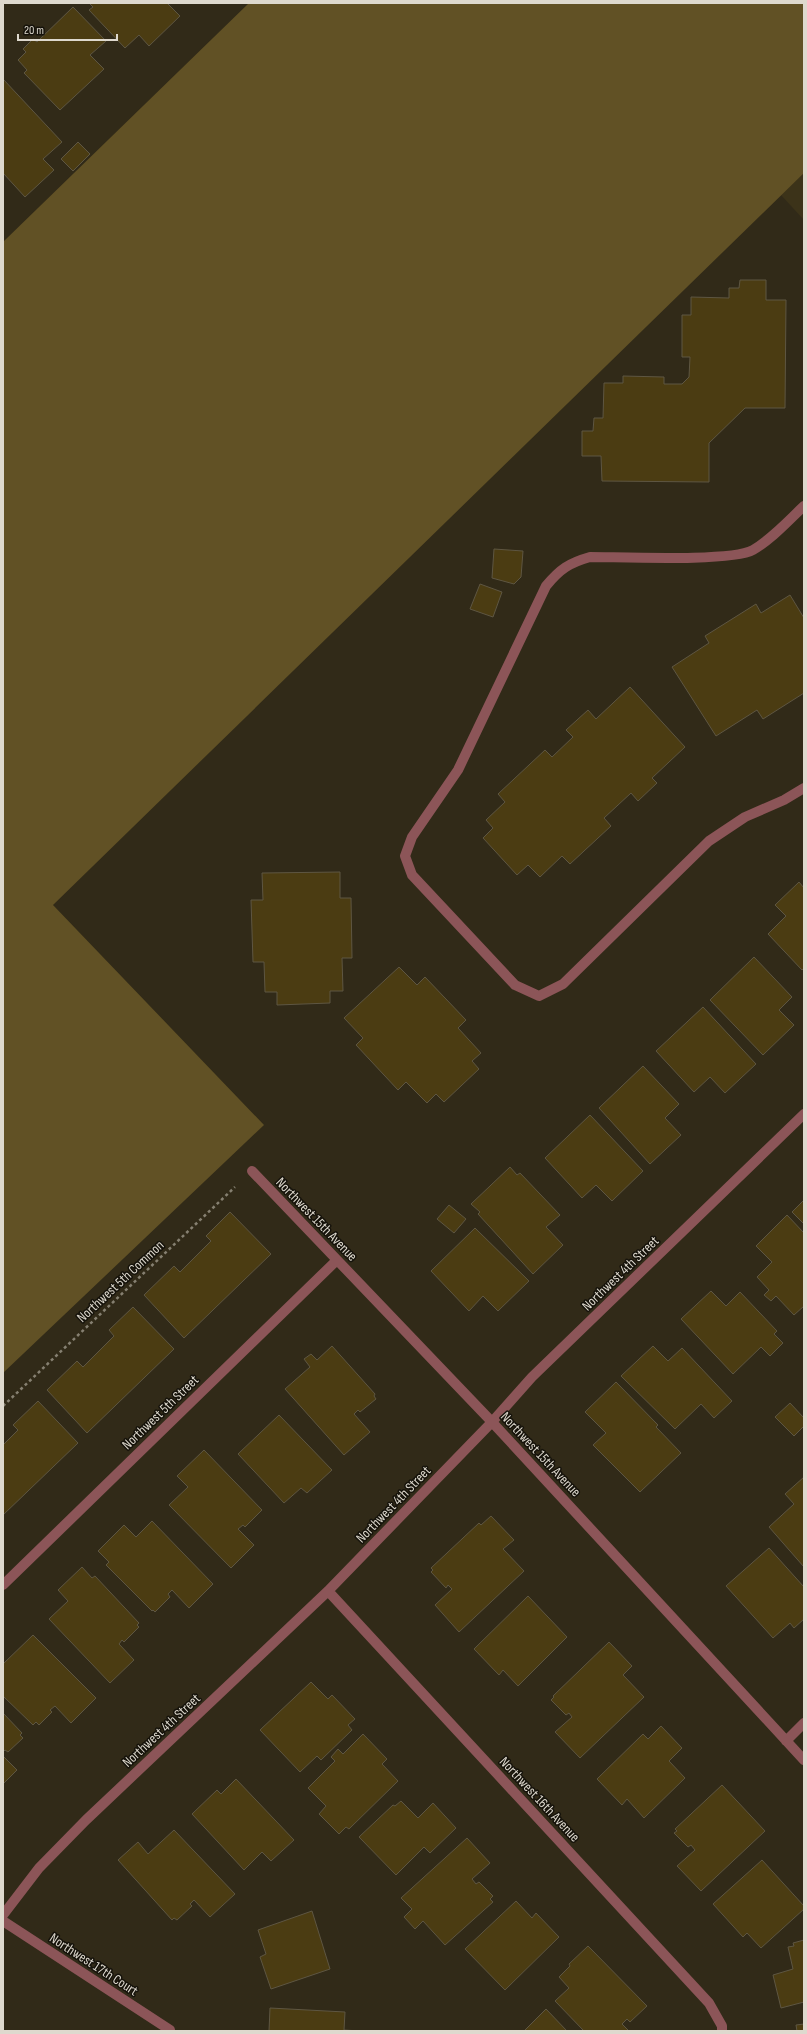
<svg xmlns="http://www.w3.org/2000/svg" width="807" height="2034" font-family="'Sofia Sans Condensed',sans-serif">
	<style>
		.built { fill: #3c3319 }
		.green { fill: #615125 }
		.building { fill: #4b3c12; stroke: #5e5642 }
		.lines { fill: none; stroke-linecap: round; stroke-linejoin: round }
		.path { stroke: #868071; stroke-width: 2.5; stroke-dasharray: 3 3; stroke-linecap: butt }
		.service { stroke: #8c5558; stroke-width: 10 }
		.minor { stroke: #8c5558; stroke-width: 10 }
		.labels { text-anchor: middle; stroke-width: 3; stroke-linejoin: round; paint-order: stroke }
		.street-label { font-size: 14px; fill: #ded9ce; stroke: #16130b }
	</style>
	<rect width="100%" height="100%" fill="#312a18"/>
	<!-- built -->
	<path class="built" d="M804,173V220L781,195Z"/>
	<!-- green -->
	<path class="green" d="M249,3H804V173L53,905L264,1125L3,1373V242Z"/>
	<!-- building -->
	<path class="building" d="M89,3H167L180,16L149,46L139,35L125,48L89,10L93,7Z
		M73,7L106,41L90,55L104,69L60,110L24,73L27,70L18,60L26,52L23,49L33,39L37,42Z
		M3,79L62,142L43,159L54,170L25,197L3,173Z
		M78,142L90,154L73,171L61,159Z
		M740,280H766V300H786L785,408H745L709,443V482L602,481L601,456H582V431H593L594,418H603L604,383H623V376L664,377V384H682L689,377L690,357H682V315H691V297L729,298V288H739Z
		M494,549L523,551L521,577L514,584L492,578Z
		M480,584L502,592L493,617L470,609Z
		M790,595L804,618V693L763,719L757,710L716,736L672,667L709,643L705,636L756,604L761,613Z
		M630,687L685,747L652,778L657,783L638,801L631,793L604,818L611,826L570,864L562,856L540,877L528,865L517,875L483,838L493,828L486,820L505,802L498,794L545,750L552,757L573,737L566,730L588,710L596,719Z
		M340,872V898H351L352,958H342L343,991H330V1003L277,1005V992H265L264,962H253L251,900H263L262,873Z
		M799,882L804,888V968L802,970L768,934L786,916L775,905Z
		M754,957L792,997L779,1010L794,1025L763,1055L710,1000Z
		M399,967L417,985L425,977L466,1020L458,1028L481,1053L472,1061L479,1069L444,1102L436,1094L427,1103L406,1082L398,1090L356,1045L363,1038L344,1018Z
		M703,1007L756,1064L725,1093L710,1077L694,1092L656,1051Z
		M643,1066L679,1104L665,1118L681,1135L650,1164L599,1108Z
		M590,1115L643,1171L612,1201L596,1185L582,1198L545,1158Z
		M510,1167L517,1175L520,1173L560,1215L546,1227L563,1245L533,1274L478,1214L480,1212L471,1204Z
		M804,1200V1224L792,1212Z
		M449,1205L466,1219L454,1233L437,1219Z
		M230,1212L271,1254L184,1338L144,1295L174,1266L180,1272L211,1241L206,1236Z
		M787,1215L804,1233V1306L794,1315L776,1296L771,1301L764,1295L769,1290L757,1277L772,1262L756,1246Z
		M475,1228L529,1281L498,1311L483,1296L469,1311L431,1271Z
		M711,1291L726,1306L740,1292L777,1331L774,1334L783,1343L770,1356L761,1347L733,1374L681,1319Z
		M133,1307L174,1349L87,1433L47,1390L77,1361L83,1367L114,1336L109,1330Z
		M332,1346L375,1394L374,1396L376,1399L360,1412L358,1410L354,1414L370,1432L344,1455L285,1389L310,1367L304,1359L311,1354L317,1360Z
		M653,1346L668,1361L682,1348L732,1401L714,1418L701,1404L675,1429L621,1376Z
		M616,1382L658,1425L656,1427L681,1453L640,1492L593,1445L606,1433L585,1412Z
		M38,1401L78,1443L3,1515V1445L18,1430L13,1425Z
		M790,1403L804,1418V1426L794,1436L775,1417Z
		M279,1415L332,1470L307,1493L301,1488L284,1503L238,1454Z
		M204,1450L262,1510L245,1527L243,1525L238,1529L254,1545L231,1568L169,1505L188,1487L177,1476Z
		M804,1477V1567L769,1527L794,1504L785,1494Z
		M491,1516L514,1540L503,1549L524,1571L459,1632L435,1605L452,1589L448,1585L446,1588L431,1572L433,1570L431,1568L479,1523L481,1525Z
		M152,1521L213,1584L189,1608L172,1590L168,1594L170,1597L155,1612L153,1610L152,1611L106,1565L109,1562L98,1551L124,1525L136,1537Z
		M769,1548L804,1587V1619L794,1628L790,1623L773,1638L726,1586Z
		M82,1567L92,1578L95,1576L139,1623L137,1625L139,1627L124,1642L122,1640L119,1644L134,1660L110,1683L49,1619L68,1601L58,1590Z
		M528,1596L567,1637L518,1686L503,1670L499,1675L474,1649Z
		M33,1635L96,1698L71,1723L55,1706L50,1710L52,1712L39,1725L36,1722L33,1725L3,1696V1664Z
		M609,1642L632,1666L623,1675L644,1697L580,1758L555,1732L572,1717L569,1713L566,1715L551,1700L554,1697L553,1696Z
		M311,1682L328,1699L332,1695L355,1719L348,1725L352,1730L321,1760L317,1756L300,1772L260,1730Z
		M3,1713L22,1733L20,1735L23,1738L8,1752L5,1750L3,1752Z
		M661,1726L682,1748L669,1761L685,1778L644,1818L627,1799L622,1805L597,1779L643,1734L648,1739Z
		M363,1734L387,1759L382,1764L398,1781L349,1829L346,1827L339,1834L319,1814L326,1806L308,1788L335,1761L331,1757L338,1749L343,1754Z
		M3,1756L17,1770L3,1784Z
		M236,1779L294,1840L271,1861L262,1852L244,1870L192,1814L217,1790L221,1794Z
		M722,1785L765,1831L701,1891L677,1866L695,1850L691,1845L688,1847L674,1833L677,1831L675,1829Z
		M401,1801L418,1818L433,1803L456,1828L430,1853L424,1847L396,1875L359,1837L393,1805L395,1806Z
		M174,1830L235,1894L210,1917L194,1900L190,1904L192,1906L177,1920L174,1918L172,1920L118,1860L138,1842L148,1854Z
		M467,1838L490,1863L472,1879L476,1884L479,1882L493,1896L490,1899L493,1902L445,1945L423,1921L415,1929L404,1917L412,1909L401,1898Z
		M762,1860L804,1906V1909L761,1948L747,1933L743,1937L713,1904Z
		M516,1901L532,1918L536,1913L559,1937L505,1990L465,1949Z
		M312,1911L330,1969L271,1989L260,1957L266,1954L258,1930Z
		M804,1940V2002L781,2008L773,1975L793,1969L788,1947L794,1946L793,1943Z
		M588,1946L647,2006L630,2022L627,2019L622,2024L629,2031H584L555,2001L569,1988L559,1977L570,1966L569,1964Z
		M270,2008L345,2012L344,2030L360,2031H269Z
		M546,2009L567,2031H524Z
		M804,2024V2031H797L796,2025Z"/>
	<g class="lines">
		<!-- path -->
		<path class="path" d="M3,1406L235,1187"/>
		<!-- service -->
		<path class="service" d="M804,506C788,521 772,539 753,550C732,562 620,557 590,557C569,563 560,569 546,586L458,770L412,837L405,856L412,875L515,985L539,996L563,984L709,841L745,817L784,800L804,788"/>
		<!-- minor -->
		<path class="minor" d="M252,1171L492,1422L804,1760
			M3,1585L337,1260
			M328,1591L709,2003L722,2026V2031
			M786,1741L804,1723
			M3,1915L39,1868L86,1820L328,1591L492,1422L532,1377L804,1114
			M3,1921L170,2030"/>
	</g>
	<g class="labels">
		<!-- street labels -->
		<g class="street-label">
			<text transform="translate(317 1219) rotate(46)" y="5">Northwest 15th Avenue</text>
			<text transform="translate(620 1273) rotate(-44)" y="5">Northwest 4th Street</text>
			<text transform="translate(120 1281) rotate(-43)" y="5">Northwest 5th Common</text>
			<text transform="translate(160 1412) rotate(-44)" y="5">Northwest 5th Street</text>
			<text transform="translate(541 1454) rotate(47)" y="5">Northwest 15th Avenue</text>
			<text transform="translate(393 1504) rotate(-46)" y="5">Northwest 4th Street</text>
			<text transform="translate(161 1730) rotate(-43)" y="5">Northwest 4th Street</text>
			<text transform="translate(540 1799) rotate(47)" y="5">Northwest 16th Avenue</text>
			<text transform="translate(94 1964) rotate(33)" y="5">Northwest 17th Court</text>
		</g>
	</g>
	<!-- border -->
	<rect width="807" height="2034" fill="none" stroke="#ded9ce" stroke-width="8"/>
	<!-- scale -->
	<path d="M18 34v6h99v-6" fill="none" stroke="#ded9ce" stroke-width="2"/>
	<text x="24" y="34" font-size="12" fill="#ded9ce" stroke="#16130b" stroke-width="3" paint-order="stroke">20 m</text>
</svg>
